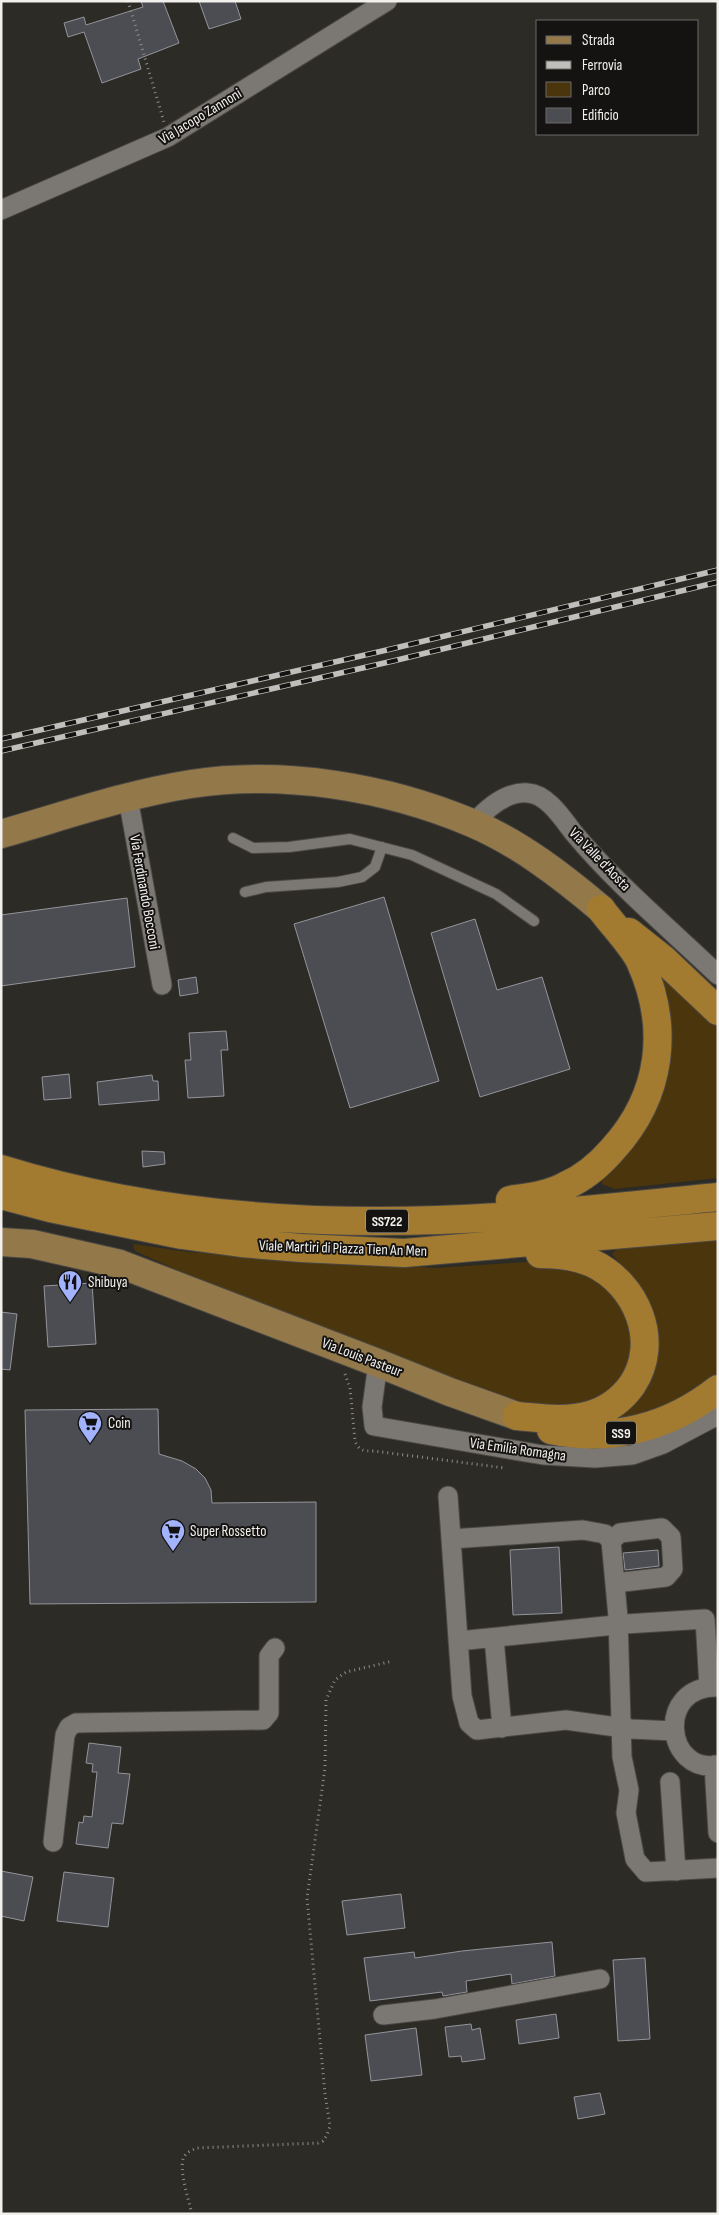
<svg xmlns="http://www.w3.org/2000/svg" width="719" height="2215" font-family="'Sofia Sans Condensed',sans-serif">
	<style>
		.green { fill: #4a350c }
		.building { fill: #4b4d52; stroke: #93959b }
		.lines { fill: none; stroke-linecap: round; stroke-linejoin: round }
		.lane-casing { stroke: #4b4844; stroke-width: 12 }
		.street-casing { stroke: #4b4844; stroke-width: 21 }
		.primary-casing { stroke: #4b4844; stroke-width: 30 }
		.highway-casing { stroke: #4b4844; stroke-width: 30 }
		.path { stroke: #8f8e8a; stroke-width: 3; stroke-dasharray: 1 4; stroke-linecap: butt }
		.lane { stroke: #7b7772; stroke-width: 10 }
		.street { stroke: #7b7772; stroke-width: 19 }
		.primary { stroke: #93794a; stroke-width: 28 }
		.highway { stroke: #a37b30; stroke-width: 28 }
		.rail-casing { stroke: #c0bfbb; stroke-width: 5.5 }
		.rail { stroke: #151311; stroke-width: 4; stroke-dasharray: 11; stroke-linecap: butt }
		.labels { text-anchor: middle; stroke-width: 4; stroke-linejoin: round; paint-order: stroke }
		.shield { fill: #151311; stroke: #afaeab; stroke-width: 1 }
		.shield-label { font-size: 14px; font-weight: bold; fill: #f1f0ed }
		.street-label { font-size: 15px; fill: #f1f0ed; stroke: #151311 }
		.poi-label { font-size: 15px; fill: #f1f0ed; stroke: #151311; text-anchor: start }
	</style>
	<rect width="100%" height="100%" fill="#2d2b26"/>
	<!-- green -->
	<path class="green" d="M646,957L718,1024V1178L615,1189L602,1184L601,1177L642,1126Z
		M718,1238V1378L662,1412L593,1424L630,1400L633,1281L612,1254L619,1246Z
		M133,1244L188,1252L436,1268L541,1261L601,1275L637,1326L628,1378L584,1409L518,1404L177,1270L135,1251Z"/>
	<!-- building -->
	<path class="building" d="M141,1H163L179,43L138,59L141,69L102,83L84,32L68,37L64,23L84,17L86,25L143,7Z
		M199,1H235L241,19L209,29Z
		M384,897L439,1081L350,1108L294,924Z
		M127,898L135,967L1,986V915Z
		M475,919L497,990L542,977L570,1069L480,1097L431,933Z
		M196,977L198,993L180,996L178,980Z
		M226,1031L228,1050H221L224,1096L188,1098L185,1060H191L189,1033Z
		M69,1074L71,1098L44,1100L42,1077Z
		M152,1075L153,1081H158L159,1100L99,1105L97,1082Z
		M142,1151L164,1152L165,1164L143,1167Z
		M92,1283L96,1344L48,1347L44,1286Z
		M1,1312L17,1314L10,1370L1,1369Z
		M158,1409L159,1454L182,1461L196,1469L205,1478L211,1490L212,1503L316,1502V1602L30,1604L25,1410Z
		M559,1547L562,1613L513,1615L510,1550Z
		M658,1550L659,1566L625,1570L623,1553Z
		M89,1743L121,1747L118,1773L130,1774L123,1824L112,1823L108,1848L76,1844L79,1822L83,1823L84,1816L92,1817L97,1772H92L93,1764L86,1763Z
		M1,1871L33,1877L24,1921L1,1916Z
		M64,1872L114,1878L108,1927L57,1921Z
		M401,1894L405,1928L347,1935L342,1901Z
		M552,1942L555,1976L512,1984L511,1974L466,1981L467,1992L443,1996L442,1992L370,2001L364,1958L414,1952L415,1958L462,1951Z
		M645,1958L650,2039L618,2041L613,1960Z
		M556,2014L559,2038L519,2044L516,2020Z
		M471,2024L472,2030L480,2028L485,2059L462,2062L461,2056L449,2057L445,2027Z
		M416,2028L422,2075L371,2081L365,2035Z
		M600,2093L605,2114L578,2119L574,2097Z"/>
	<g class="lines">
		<!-- lane casing -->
		<g class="lane-casing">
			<path id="lane" d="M233,838L253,848L289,847L350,839L412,855L496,894L534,921
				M245,892L266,887L338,882L362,877L375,867L382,847"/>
		</g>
		<!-- street casing -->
		<g class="street-casing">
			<path id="street" d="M1,210L168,137L387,1
				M128,798L162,985
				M473,824C487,808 506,791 528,793C547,794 563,819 573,832C616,884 669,928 718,975
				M378,1363L372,1407L374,1426L543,1455L595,1458L632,1455L663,1444L718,1415
				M448,1496L462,1696L469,1723L477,1730L566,1720L631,1729L674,1731
				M451,1539L583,1530L605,1534L611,1541L618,1617L622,1757L629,1790L626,1813L635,1859L646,1872L718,1868
				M611,1541L620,1533L662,1528L671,1537L673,1569L666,1577L615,1583
				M494,1638L502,1728
				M458,1641L625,1624L705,1619L709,1687
				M718,1687C655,1685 665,1775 718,1765
				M714,1765L718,1833
				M670,1782L676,1871
				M53,1842L65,1735L69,1727L76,1723L263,1720L269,1713V1656L275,1648
				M383,2015L435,2009L600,1979"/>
		</g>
		<!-- primary casing -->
		<g class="primary-casing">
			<path id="primary" d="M1,834C64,816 127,794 191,784C285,770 386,787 472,823C519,843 562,876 601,909
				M1,1242L32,1244L120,1264L378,1363L450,1392L517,1416"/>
		</g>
		<!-- highway casing -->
		<g class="highway-casing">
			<path id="highway" d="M629,932L663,959L718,1011
				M1,1169C162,1219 332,1228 499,1217C572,1212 645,1204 718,1197
				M1,1195L50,1208L182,1235L241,1243L301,1248L404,1253L718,1226
				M510,1200C529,1197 548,1195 565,1186C584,1178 600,1164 613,1149C662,1095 670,1027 640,961C633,946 611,923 601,909
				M517,1416C541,1418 566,1422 590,1415C607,1410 622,1399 632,1385C661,1342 637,1284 592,1263C576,1256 557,1254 540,1254
				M551,1430C611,1443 670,1427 718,1389"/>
		</g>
		<!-- path -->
		<path class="path" d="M128,1L164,122
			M345,1374L350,1388L355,1441C359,1451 364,1451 374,1451L505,1468
			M192,2214C189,2201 178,2168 184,2157C187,2152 192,2150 197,2148L318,2143L323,2141L327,2135L330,2126L325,2094L307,1898L325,1768L326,1700L335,1680L346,1672L393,1661"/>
		<!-- lane -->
		<use href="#lane" class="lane"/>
		<!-- street -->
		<use href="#street" class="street"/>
		<!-- primary -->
		<use href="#primary" class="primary"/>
		<!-- highway -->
		<use href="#highway" class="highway"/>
		<!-- rail casing -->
		<g class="rail-casing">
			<path id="rail" d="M1,739L391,649L718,570
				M1,751L393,661L718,582"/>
		</g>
		<!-- rail -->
		<use href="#rail" class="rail"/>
	</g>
	<!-- icons -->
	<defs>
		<g id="restaurant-pin" transform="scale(1.25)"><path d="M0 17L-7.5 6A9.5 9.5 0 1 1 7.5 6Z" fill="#a2b2fd" stroke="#151311"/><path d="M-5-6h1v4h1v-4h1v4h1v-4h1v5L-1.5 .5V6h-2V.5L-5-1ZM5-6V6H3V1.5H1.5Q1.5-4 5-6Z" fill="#111"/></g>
		<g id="supermarket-pin" transform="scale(1.25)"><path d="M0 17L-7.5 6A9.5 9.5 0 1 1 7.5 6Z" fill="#a2b2fd" stroke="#151311"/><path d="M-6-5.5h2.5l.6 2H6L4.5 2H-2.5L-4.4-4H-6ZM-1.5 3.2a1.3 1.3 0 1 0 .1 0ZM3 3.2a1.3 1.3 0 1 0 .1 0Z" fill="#111"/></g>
	</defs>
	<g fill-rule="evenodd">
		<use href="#restaurant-pin" x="70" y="1282"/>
		<use href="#supermarket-pin" x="90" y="1423"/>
		<use href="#supermarket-pin" x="173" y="1531"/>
	</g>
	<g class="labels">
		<!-- shield labels -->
		<g class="shield">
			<rect x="366" y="1209.5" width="42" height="23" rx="4"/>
			<rect x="606" y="1421.5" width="30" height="23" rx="4"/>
		</g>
		<g class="shield-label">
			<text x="387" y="1226">SS722</text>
			<text x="621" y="1438">SS9</text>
		</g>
		<!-- street labels -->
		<g class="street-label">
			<text transform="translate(200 116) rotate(-31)" y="5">Via Jacopo Zannoni</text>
			<text transform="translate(600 859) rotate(46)" y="5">Via Valle d'Aosta</text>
			<text transform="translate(145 892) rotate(80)" y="5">Via Ferdinando Bocconi</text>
			<text transform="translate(343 1248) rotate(2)" y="5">Viale Martiri di Piazza Tien An Men</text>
			<text transform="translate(362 1357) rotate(21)" y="5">Via Louis Pasteur</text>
			<text transform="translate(518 1449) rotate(8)" y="5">Via Emilia Romagna</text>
		</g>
		<!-- poi labels -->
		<g class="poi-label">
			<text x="88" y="1287">Shibuya</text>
			<text x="108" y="1428">Coin</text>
			<text x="190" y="1536">Super Rossetto</text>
		</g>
	</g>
	<!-- border -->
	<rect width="719" height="2215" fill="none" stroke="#f1f0ed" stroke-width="5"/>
	<!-- legend -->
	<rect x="536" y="20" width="162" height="115" fill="#151311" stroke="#6d6b69"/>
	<rect x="546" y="36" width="25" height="8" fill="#93794a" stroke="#6d6b69"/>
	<text x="582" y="45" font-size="15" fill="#f1f0ed">Strada</text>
	<rect x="546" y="61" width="25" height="8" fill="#c0bfbb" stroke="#6d6b69"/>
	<text x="582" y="70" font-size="15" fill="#f1f0ed">Ferrovia</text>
	<rect x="546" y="82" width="25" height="15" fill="#4a350c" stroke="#6d6b69"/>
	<text x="582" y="95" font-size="15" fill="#f1f0ed">Parco</text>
	<rect x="546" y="108" width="25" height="15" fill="#4b4d52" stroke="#6d6b69"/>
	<text x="582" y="120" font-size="15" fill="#f1f0ed">Edificio</text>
</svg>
